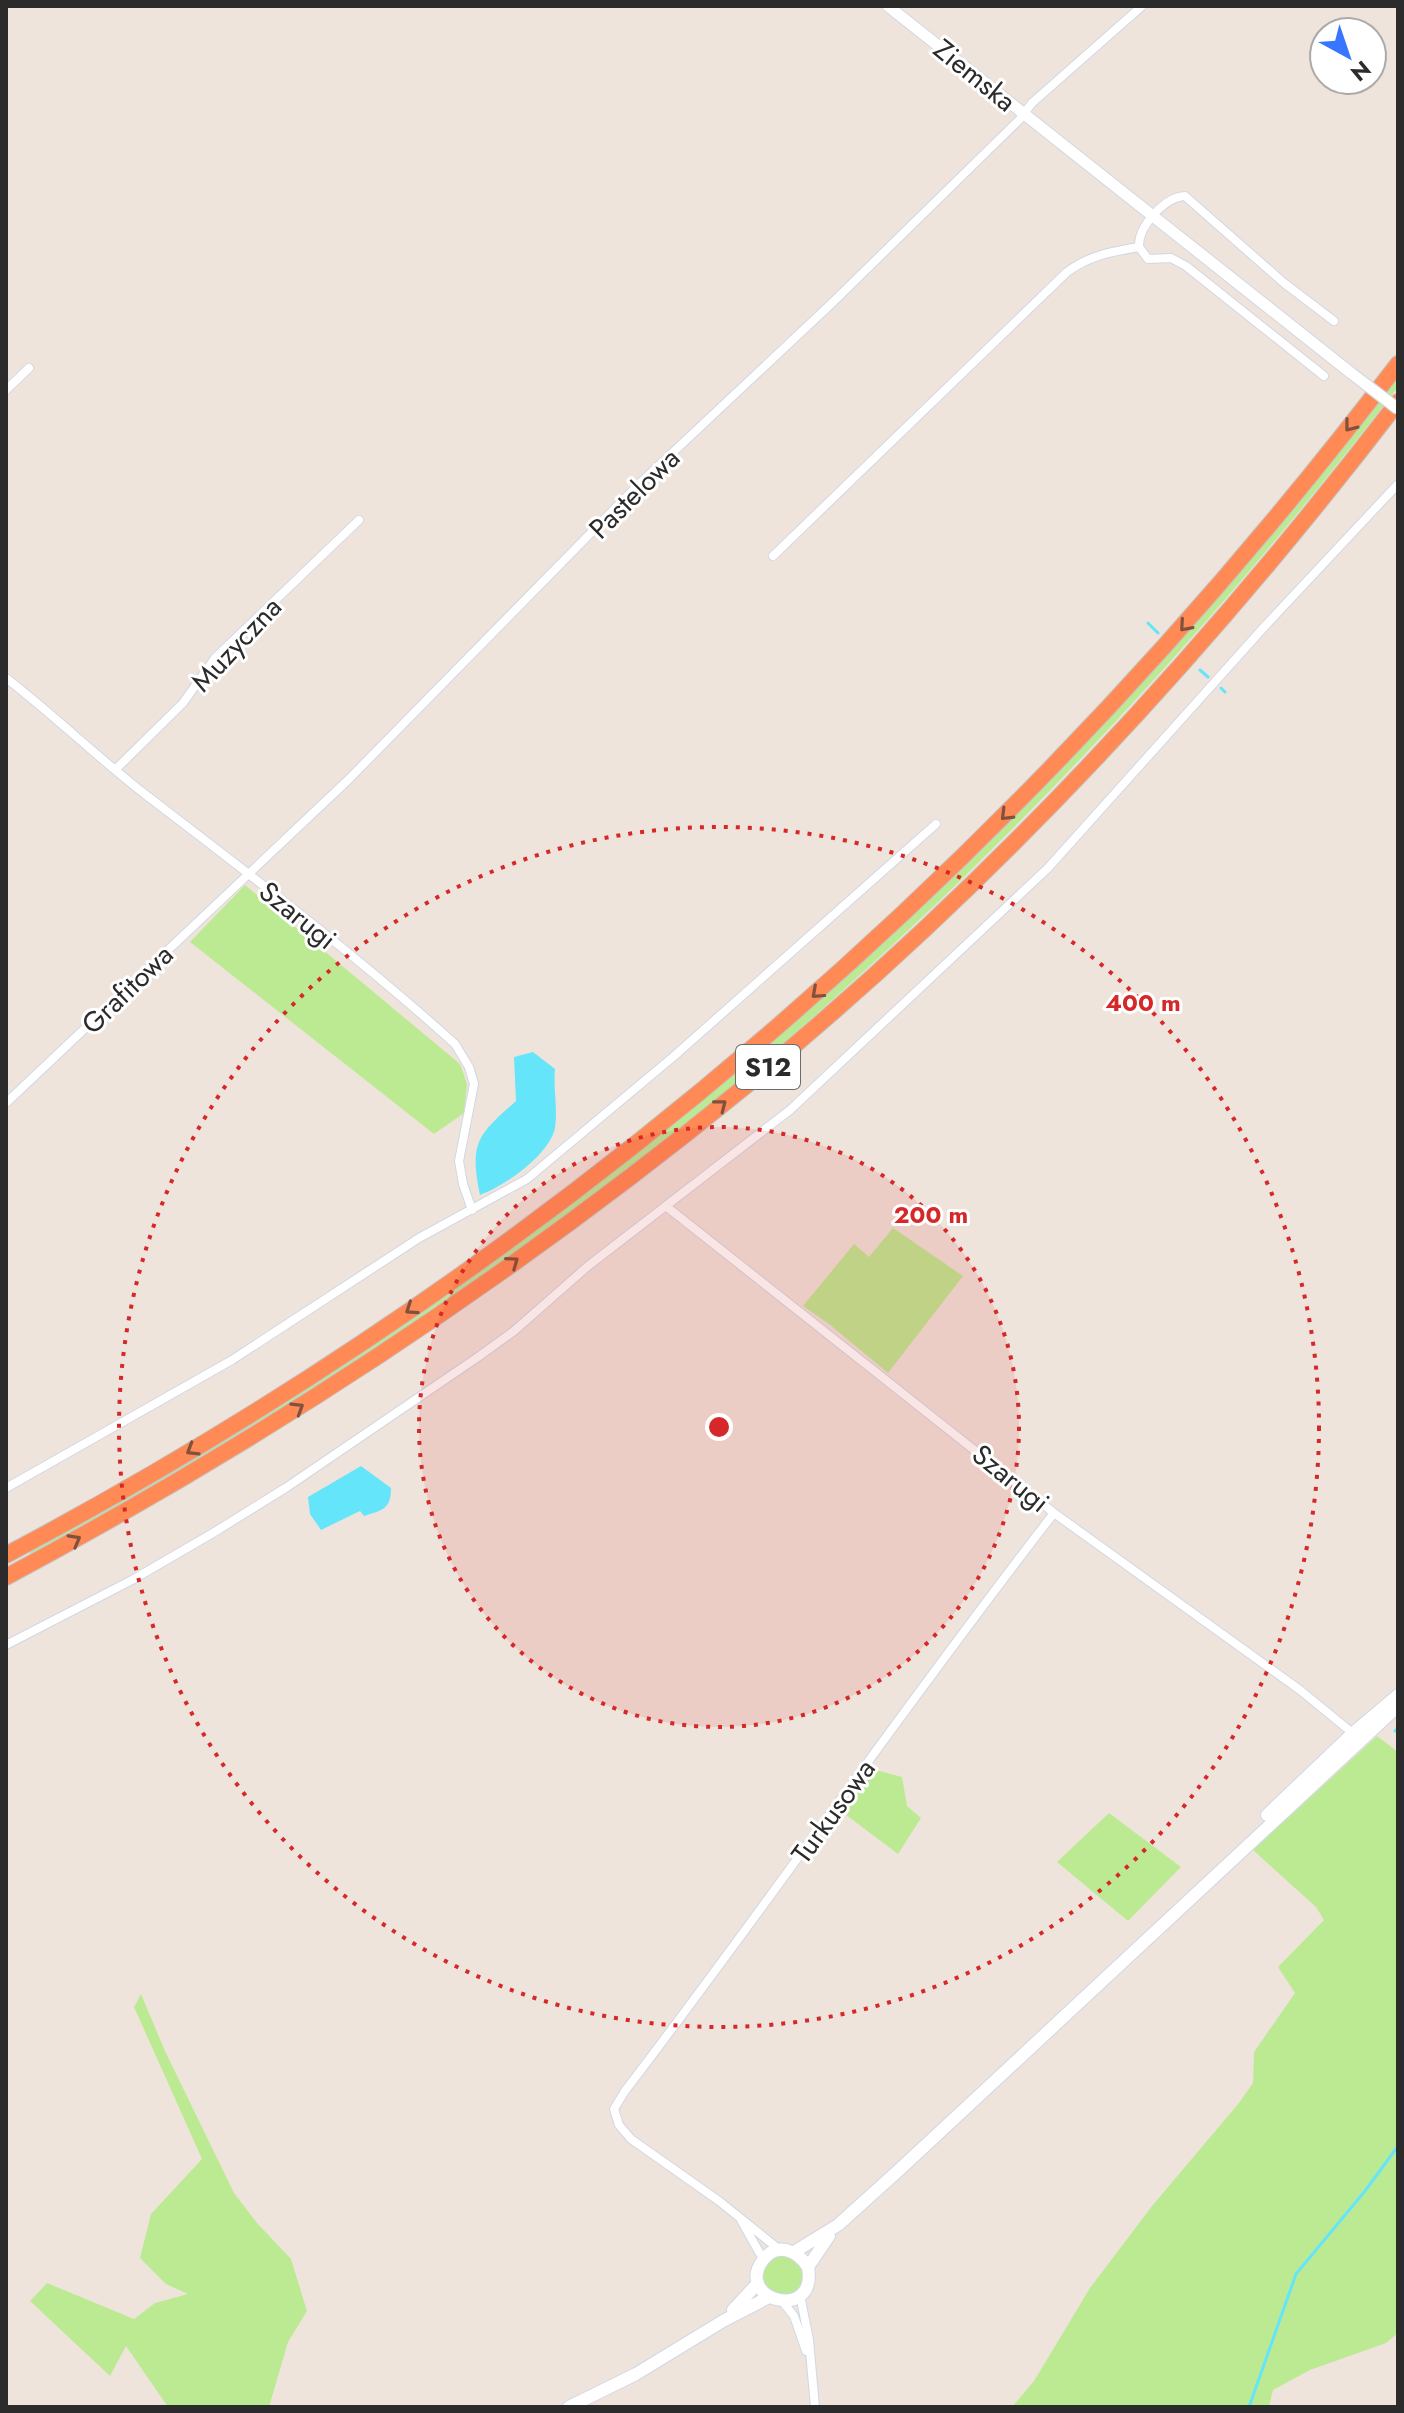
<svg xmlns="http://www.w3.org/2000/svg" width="1404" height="2413" font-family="Jost,sans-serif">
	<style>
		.green { fill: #bcea93 }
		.water { fill: #65e5fa }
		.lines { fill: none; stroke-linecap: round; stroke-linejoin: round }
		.stream { stroke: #65e5fa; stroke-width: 3 }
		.minor-casing { stroke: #d1d7e5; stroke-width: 10 }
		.tertiary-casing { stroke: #d1d7e5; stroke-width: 13 }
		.secondary-casing { stroke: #d1d7e5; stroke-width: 14 }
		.motorway-casing { stroke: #c4c4c4; stroke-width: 18 }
		.minor { stroke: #fff; stroke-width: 8 }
		.tertiary { stroke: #fff; stroke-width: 11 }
		.secondary { stroke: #fff; stroke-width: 12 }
		.motorway { stroke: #ff8a56; stroke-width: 16 }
		.tertiary-bridge-casing { stroke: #d1d7e5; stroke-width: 13; stroke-linecap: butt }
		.tertiary-bridge { stroke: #fff; stroke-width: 11 }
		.oneway { stroke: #80513c }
		.ring { fill: none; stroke: #d62828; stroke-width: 4; stroke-dasharray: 4 8 }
		.labels { text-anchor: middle; stroke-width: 6; stroke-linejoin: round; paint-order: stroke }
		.shield { fill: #fff; stroke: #6b6b6b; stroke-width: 2 }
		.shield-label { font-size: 26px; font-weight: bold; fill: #2b2b2b }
		.street-label { font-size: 28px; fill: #2b2b2b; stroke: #fff }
		.centre { fill: #d62828; stroke: #fff; stroke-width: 4 }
		.ring-label { font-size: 24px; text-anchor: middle; font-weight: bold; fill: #d62828; stroke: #fff; stroke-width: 6; stroke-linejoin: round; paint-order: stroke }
	</style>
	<rect width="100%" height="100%" fill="#eee4dc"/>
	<!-- green -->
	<path class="green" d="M1398,374V387C1136,727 827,1039 473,1284C409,1328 343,1374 276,1415C195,1463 113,1509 32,1556L28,1550C177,1461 330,1376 471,1276C531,1234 587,1187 645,1142C704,1094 765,1048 822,997C1034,809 1225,599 1398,374Z
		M245,885L460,1064L467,1084L464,1113L434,1134L190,942Z
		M893,1228L963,1276L888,1373L829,1324L803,1306L854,1244L869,1257Z
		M1377,1736L1398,1752V2333L1386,2343L1310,2370L1273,2390L1269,2407H1012L1034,2381L1090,2288L1152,2206L1239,2103L1253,2083L1254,2052L1295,1993L1278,1967L1324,1920L1316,1907L1253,1850Z
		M872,1769L902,1777L907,1806L921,1818L898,1854L841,1811Z
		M1109,1813L1181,1867L1128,1921L1057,1862Z
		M141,1994L165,2051L234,2193L257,2223L291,2259L307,2311L288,2342L269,2407H168L126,2346L110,2376L30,2301L47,2283L134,2319L155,2303L188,2294L166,2284L140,2258L151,2214L202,2159L134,2007Z
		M763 2276a20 20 0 1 1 40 0a20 20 0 1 1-40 0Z"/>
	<!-- water -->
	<path class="water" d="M533,1052L555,1069C553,1088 558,1109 555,1128C549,1155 505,1186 480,1195C469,1142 478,1135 516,1101L514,1057Z
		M361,1466L391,1488C391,1510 382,1510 364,1516L360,1511L321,1530L310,1514L308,1497Z"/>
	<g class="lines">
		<!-- stream -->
		<path class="stream" d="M1148,623L1158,633
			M1200,670L1208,677
			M1221,688L1225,692
			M1395,1731L1398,1728
			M1249,2407L1296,2274L1365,2191L1398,2146"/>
		<!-- minor casing -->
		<g class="minor-casing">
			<path id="minor" d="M1324,376L1186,266L1171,258L1148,259L1139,247C1138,226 1165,197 1185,196L1284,283L1334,321
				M6,390L29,368
				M773,556L1067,272C1090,255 1111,252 1139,247
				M6,678C54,715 98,758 146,795C249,874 359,957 455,1044L469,1067L474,1084L459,1161L463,1184L472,1210
				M115,770L183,703L215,658L359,520
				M6,1103L348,780L636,487L831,304L1019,120L1032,103L1142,6
				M667,1207L1054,1513L1300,1690L1355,1735
				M6,1488L232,1360L419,1238L527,1179L673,1057L936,824
				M6,1645L132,1580L213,1533L287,1487L478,1357L514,1331L588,1266L790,1110L1048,868L1265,626L1398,484
				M741,2220L763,2259
				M780,2250L719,2201L631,2139L619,2125L614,2109L625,2091C771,1900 907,1702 1054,1513
				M800,2295L809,2340L815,2407
				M782,2301L794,2316L806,2351"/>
		</g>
		<!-- tertiary casing -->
		<g class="tertiary-casing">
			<path id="tertiary" d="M888,6L1351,373"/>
		</g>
		<!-- secondary casing -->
		<g class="secondary-casing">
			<path id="secondary" d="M1267,1815L1353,1733L1398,1695
				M794,2252L838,2225L899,2170L1398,1706
				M808,2267C798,2251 777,2241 763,2260C733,2300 818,2323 808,2267L829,2236
				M733,2310L758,2283
				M569,2407L636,2374L723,2321L769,2297"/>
		</g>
		<!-- motorway casing -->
		<g class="motorway-casing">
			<path id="motorway" d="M6,1555C556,1264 1021,858 1398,364
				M6,1577C266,1438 514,1275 743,1088C986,890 1207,651 1398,402"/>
		</g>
		<!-- minor -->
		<use href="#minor" class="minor"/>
		<!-- tertiary -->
		<use href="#tertiary" class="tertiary"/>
		<!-- secondary -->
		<use href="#secondary" class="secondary"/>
		<!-- motorway -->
		<use href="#motorway" class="motorway"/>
		<!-- tertiary-bridge casing -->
		<g class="tertiary-bridge-casing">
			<path id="tertiary-bridge" d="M1351,373L1398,409"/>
		</g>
		<!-- tertiary-bridge -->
		<use href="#tertiary-bridge" class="tertiary-bridge"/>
	</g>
	<!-- one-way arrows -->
	<defs><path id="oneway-chevron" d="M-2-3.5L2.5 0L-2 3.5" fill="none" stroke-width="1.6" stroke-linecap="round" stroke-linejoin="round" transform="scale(2)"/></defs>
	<g class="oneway">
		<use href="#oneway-chevron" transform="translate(1350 426) rotate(128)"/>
		<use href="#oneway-chevron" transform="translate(1185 626) rotate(131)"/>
		<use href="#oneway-chevron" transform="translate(1006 815) rotate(135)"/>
		<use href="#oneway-chevron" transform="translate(817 993) rotate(138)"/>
		<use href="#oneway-chevron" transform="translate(721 1105) rotate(-38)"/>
		<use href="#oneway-chevron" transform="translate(513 1262) rotate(-36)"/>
		<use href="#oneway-chevron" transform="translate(411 1309) rotate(146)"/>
		<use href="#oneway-chevron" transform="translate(298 1408) rotate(-32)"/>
		<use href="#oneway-chevron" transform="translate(192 1450) rotate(149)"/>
		<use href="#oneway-chevron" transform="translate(75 1540) rotate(-29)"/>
	</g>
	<!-- distance rings -->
	<circle cx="719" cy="1427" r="300" fill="#d62828" fill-opacity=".12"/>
	<g class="ring">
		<circle cx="719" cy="1427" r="300"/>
		<circle cx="719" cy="1427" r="600"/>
	</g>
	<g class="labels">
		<!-- shield labels -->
		<rect class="shield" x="736" y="1045" width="64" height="44" rx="6"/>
		<g class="shield-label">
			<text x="768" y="1076">S12</text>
		</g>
		<!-- street labels -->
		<g class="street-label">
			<text transform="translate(975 75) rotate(39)" y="10">Ziemska</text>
			<text transform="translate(634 493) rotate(-45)" y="10">Pastelowa</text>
			<text transform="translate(236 644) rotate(-47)" y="10">Muzyczna</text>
			<text transform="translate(298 915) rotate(39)" y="10">Szarugi</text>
			<text transform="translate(127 989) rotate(-44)" y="10">Grafitowa</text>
			<text transform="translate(1011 1478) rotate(39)" y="10">Szarugi</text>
			<text transform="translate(833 1811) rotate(-54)" y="10">Turkusowa</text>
		</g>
	</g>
	<circle cx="719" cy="1427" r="12" class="centre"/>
	<g class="ring-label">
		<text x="1143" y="1011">400 m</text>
		<text x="931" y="1223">200 m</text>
	</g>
	<!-- border -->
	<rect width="1404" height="2413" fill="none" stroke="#2b2b2b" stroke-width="16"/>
	<!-- north arrow -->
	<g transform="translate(1348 56) rotate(140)"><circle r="38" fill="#ffffff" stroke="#aaaaaa" stroke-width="2"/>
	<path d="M0-6L14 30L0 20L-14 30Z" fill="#3876ff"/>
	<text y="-12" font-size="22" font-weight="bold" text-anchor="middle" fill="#2b2b2b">N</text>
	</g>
</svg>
